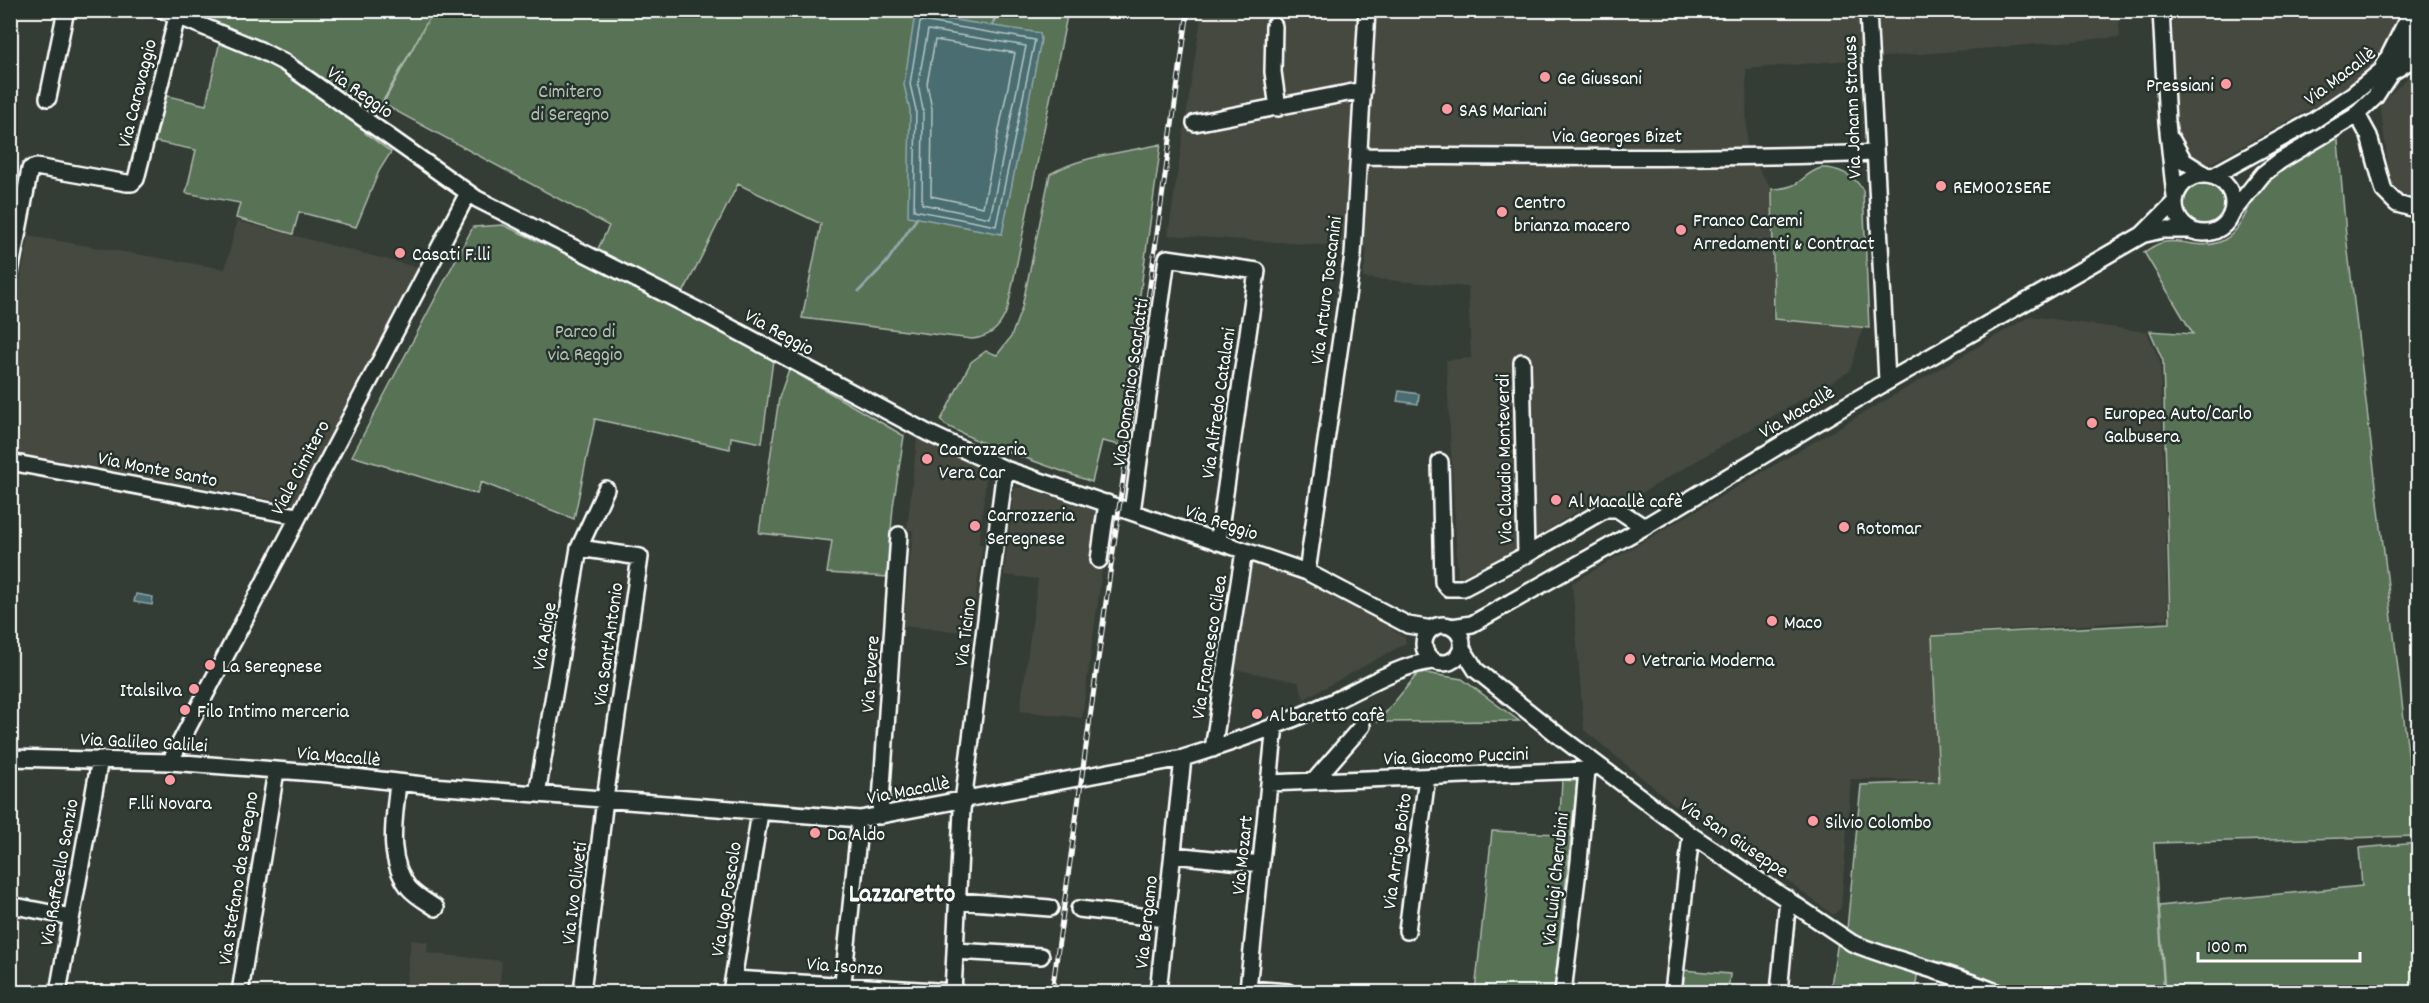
<svg xmlns="http://www.w3.org/2000/svg" width="2429" height="1003" font-family="Dekko,sans-serif">
	<style>
		.built { fill: #45483f }
		.green { fill: #587257; stroke: #acb8ab; stroke-width: 1.5 }
		.water { fill: #496d6f; stroke: #92a7a9; stroke-width: 1.5 }
		.lines { fill: none; stroke-linecap: round; stroke-linejoin: round }
		.shore { stroke: #b6c5c5; stroke-width: 1.5 }
		.stream { stroke: #92a7a9; stroke-width: 3 }
		.minor-casing { stroke: #fff; stroke-width: 20 }
		.minor { stroke: #26332d; stroke-width: 15 }
		.rail-casing { stroke: #fff; stroke-width: 5 }
		.rail { stroke: #26332d; stroke-width: 3; stroke-dasharray: 9; stroke-linecap: butt }
		.poi-dot { fill: #ff9aa2; stroke: #26332d; stroke-width: 2 }
		.labels { text-anchor: middle; stroke-width: 5; stroke-linejoin: round; paint-order: stroke }
		.street-label { font-size: 20px; fill: #fff; stroke: #26332d }
		.poi-label { font-size: 20px; fill: #fff; stroke: #26332d; text-anchor: start }
		.park-label { font-size: 20px; fill: #b4c0b3; stroke: #26332d }
		.district-label { font-size: 26px; font-weight: bold; fill: #fff; stroke: #26332d }
	</style>
	<rect width="100%" height="100%" fill="#343d35"/>
	<filter id="ink" filterUnits="userSpaceOnUse"><feTurbulence type="fractalNoise" baseFrequency=".0167" numOctaves="2"/><feDisplacementMap in="SourceGraphic" scale="12" xChannelSelector="R" yChannelSelector="G"/><feConvolveMatrix kernelMatrix="1 2 1 2 8 2 1 2 1" color-interpolation-filters="sRGB"/></filter>
	<g filter="url(#ink)">
		<!-- built -->
		<path class="built" d="M1202,11H2118L2120,37L1746,69L1747,152L1772,189V319L1863,328L1850,371L1628,501L1605,497L1576,512L1510,554L1458,578L1446,360L1471,358L1468,287L1363,278L1367,248L1168,235Z
			M2172,11H2407L2377,63L2345,90L2213,162H2202L2191,157L2179,143L2176,125Z
			M2418,68V202L2399,198L2391,190L2380,104Z
			M237,221L420,268L296,504L11,453V328L29,236L225,269Z
			M2030,316L2147,332L2160,362L2168,619L1932,635L1938,781L1851,779L1841,908L1833,915L1687,805L1686,814L1584,730L1572,583Z
			M917,439H926L987,468L979,544H983L971,633L903,626L913,531L907,529Z
			M1024,487L1099,512L1092,561L1103,564L1082,718L1020,711L1038,579L1004,575L1014,488Z
			M1247,560L1315,585L1370,614L1405,638L1406,643L1304,699L1298,682L1234,669Z
			M411,940L428,942L427,953L502,961L499,992H405Z"/>
		<!-- green -->
		<path class="green" d="M185,11H1068L1008,307C1002,325 993,337 972,339L802,318L821,224L738,184L675,309L773,360L762,443L731,437L730,449L595,419L574,519L481,482L477,494L352,456L473,227L503,225L590,265L609,226L383,104L428,20L365,133L391,152L379,171L356,227L299,212L293,234L236,218L240,203L186,193L196,150L152,141L164,95L206,105L223,27Z
			M2337,129L2346,235L2418,836L2154,843L2164,992H2008L1992,984L1919,959L1915,992H1830L1838,941L1847,929L1861,785L1939,782L1932,636L2170,623L2163,361L2150,331L2193,334L2144,252C2151,248 2157,243 2165,242C2186,239 2203,251 2224,240C2246,228 2250,194 2269,177C2288,158 2315,145 2337,129Z
			M1161,144L1119,445L1102,441L1092,482L978,441L945,425L941,420L971,362L986,351L997,355L1011,337L1022,307L1050,174C1083,155 1124,153 1161,144Z
			M1821,168C1837,167 1855,176 1863,190L1869,328L1774,319L1772,189C1804,188 1798,176 1821,168Z
			M2182 205a22 22 0 1 1 44 0a22 22 0 1 1-44 0Z
			M789,369L904,436L893,507L887,577L827,573L832,541L759,533L779,398Z
			M1419,672L1462,679L1519,721L1378,722Z
			M1562,780L1577,781L1554,992H1475L1492,831L1559,834Z
			M2418,843V992H2165L2159,906L2362,886L2359,848Z
			M1682,970L1730,974L1728,992H1680Z"/>
		<!-- water -->
		<path class="water" d="M915,14L1040,33L1041,40L1002,234L908,216L910,110L904,85Z
			M1399,391L1419,394L1418,404L1397,401Z
			M136,594L153,597L152,605L134,602Z"/>
		<g class="lines">
			<!-- shore -->
			<path class="shore" d="M922,21L1035,40L996,226L914,210L916,110L910,84L920,23Z
				M928,30L1026,46L990,218L922,204L923,110L918,84Z
				M935,40L1015,53L983,207L931,196L932,109L927,84Z"/>
			<!-- stream -->
			<path class="stream" d="M993,25L997,10
				M859,291L886,263L917,218"/>
			<!-- minor casing -->
			<g class="minor-casing">
				<path id="minor" d="M163,10L260,50L285,63L477,199L707,315L928,433L1005,469L1307,572L1408,625L1432,629
					M1868,10L1887,381
					M2161,10L2167,122L2175,197
					M1274,26L1273,72L1278,108
					M2382,70L2412,10
					M2394,71L2418,56
					M48,98L66,10
					M2357,114L2369,136L2384,191L2397,204L2418,210
					M1195,123L1363,90
					M2172,140L2184,161L2206,175
					M1360,156C1531,157 1703,160 1874,153
					M2175 204a29 29 0 1 1 58 0a29 29 0 1 1-58 0Z
					M2213,176L2313,121L2353,94L2392,62
					M2231,214L2263,174L2280,161L2354,117L2375,97L2418,31
					M2145,234L2162,230H2190
					M10,272L30,169L36,167L127,183H132L136,179L177,17
					M1522,362L1526,555
					M10,462L297,516
					M1440,462L1443,582L1448,588H1463L1526,555L1606,509H1617L1644,527
					M1132,512L1167,258L1257,271L1218,542
					M579,548L640,557L605,799L582,992
					M1099,560L1107,503
					M1307,572L1353,255L1367,10
					M1424 644a19 19 0 1 1 38 0a19 19 0 1 1-38 0Z
					M1452,627L1472,624L1644,527L1845,406L2142,235L2175,202
					M1462,648L1476,670L1554,732L1691,835L1852,943C1899,962 1949,972 1996,992
					M1275,725L1248,989L1288,992
					M1213,749L1244,551
					M10,758L170,762L328,774L432,786L860,819L1183,758C1233,743 1283,724 1330,703C1363,688 1398,665 1433,661
					M170,762L468,193
					M1314,781L1362,726
					M398,782C395,818 385,857 409,888C416,896 427,902 436,908
					M1269,783L1587,770L1598,765
					M537,794L579,548L606,489
					M880,816L899,535
					M1173,855L1261,864
					M958,901L1050,908
					M10,905L71,917
					M1079,909L1166,919
					M1407,931L1427,777
					M955,951L1041,956
					M734,979L953,992
					M58,992L100,759
					M240,992L276,771
					M731,992L760,813
					M842,992L860,819
					M953,992L962,810L1005,469
					M1158,992L1183,758
					M1563,992L1579,862L1587,770
					M1673,992L1691,835
					M1779,992L1788,899"/>
			</g>
			<!-- minor -->
			<use href="#minor" class="minor"/>
			<!-- rail casing -->
			<g class="rail-casing">
				<path id="rail" d="M1052,992L1188,10"/>
			</g>
			<!-- rail -->
			<use href="#rail" class="rail"/>
		</g>
	</g>
	<!-- markers -->
	<g class="poi-dot">
		<circle cx="1545" cy="77" r="6"/>
		<circle cx="2226" cy="84" r="6"/>
		<circle cx="1447" cy="109" r="6"/>
		<circle cx="1941" cy="186" r="6"/>
		<circle cx="1502" cy="212" r="6"/>
		<circle cx="1681" cy="230" r="6"/>
		<circle cx="400" cy="253" r="6"/>
		<circle cx="2092" cy="423" r="6"/>
		<circle cx="927" cy="459" r="6"/>
		<circle cx="1556" cy="500" r="6"/>
		<circle cx="975" cy="526" r="6"/>
		<circle cx="1844" cy="527" r="6"/>
		<circle cx="1772" cy="621" r="6"/>
		<circle cx="1630" cy="659" r="6"/>
		<circle cx="210" cy="665" r="6"/>
		<circle cx="194" cy="689" r="6"/>
		<circle cx="185" cy="710" r="6"/>
		<circle cx="1257" cy="714" r="6"/>
		<circle cx="170" cy="780" r="6"/>
		<circle cx="1813" cy="821" r="6"/>
		<circle cx="815" cy="833" r="6"/>
	</g>
	<g class="labels">
		<!-- street labels -->
		<g class="street-label">
			<text transform="translate(2339 75) rotate(-37)" y="7">Via Macallè</text>
			<text transform="translate(361 91) rotate(35)" y="7">Via Reggio</text>
			<text transform="translate(136 93) rotate(-76)" y="7">Via Caravaggio</text>
			<text transform="translate(1851 107) rotate(-92)" y="7">Via Johann Strauss</text>
			<text x="1617" y="142">Via Georges Bizet</text>
			<text transform="translate(1325 290) rotate(-83)" y="7">Via Arturo Toscanini</text>
			<text transform="translate(780 331) rotate(29)" y="7">Via Reggio</text>
			<text transform="translate(1129 382) rotate(-82)" y="7">Via Domenico Scarlatti</text>
			<text transform="translate(1217 403) rotate(-82)" y="7">Via Alfredo Catalani</text>
			<text transform="translate(1796 411) rotate(-31)" y="7">Via Macallè</text>
			<text transform="translate(1503 459) rotate(-91)" y="7">Via Claudio Monteverdi</text>
			<text transform="translate(299 467) rotate(-62)" y="7">Viale Cimitero</text>
			<text transform="translate(158 468) rotate(11)" y="7">Via Monte Santo</text>
			<text transform="translate(1222 521) rotate(19)" y="7">Via Reggio</text>
			<text transform="translate(964 632) rotate(-83)" y="7">Via Ticino</text>
			<text transform="translate(543 636) rotate(-80)" y="7">Via Adige</text>
			<text transform="translate(607 644) rotate(-82)" y="7">Via Sant'Antonio</text>
			<text transform="translate(1208 647) rotate(-81)" y="7">Via Francesco Cilea</text>
			<text transform="translate(869 674) rotate(-86)" y="7">Via Tevere</text>
			<text transform="translate(144 741) rotate(3)" y="7">Via Galileo Galilei</text>
			<text transform="translate(339 755) rotate(5)" y="7">Via Macallè</text>
			<text transform="translate(1456 755) rotate(-2)" y="7">Via Giacomo Puccini</text>
			<text transform="translate(908 789) rotate(-11)" y="7">Via Macallè</text>
			<text transform="translate(1735 837) rotate(34)" y="7">Via San Giuseppe</text>
			<text transform="translate(1396 851) rotate(-82)" y="7">Via Arrigo Boito</text>
			<text transform="translate(1241 855) rotate(-84)" y="7">Via Mozart</text>
			<text transform="translate(58 872) rotate(-80)" y="7">Via Raffaello Sanzio</text>
			<text transform="translate(237 878) rotate(-81)" y="7">Via Stefano da Seregno</text>
			<text transform="translate(1554 879) rotate(-84)" y="7">Via Luigi Cherubini</text>
			<text transform="translate(573 893) rotate(-83)" y="7">Via Ivo Oliveti</text>
			<text transform="translate(725 899) rotate(-81)" y="7">Via Ugo Foscolo</text>
			<text transform="translate(1145 922) rotate(-84)" y="7">Via Bergamo</text>
			<text transform="translate(845 965) rotate(4)" y="7">Via Isonzo</text>
		</g>
		<!-- poi labels -->
		<g class="poi-label">
			<text x="1557" y="84">Ge Giussani</text>
			<text x="2214" y="91" text-anchor="end">Pressiani</text>
			<text x="1459" y="116">SAS Mariani</text>
			<text x="1953" y="193">REM002SERE</text>
			<text x="1514" y="208">Centro<tspan x="1514" dy="23">brianza macero</tspan></text>
			<text x="1693" y="226">Franco Caremi<tspan x="1693" dy="23">Arredamenti &amp; Contract</tspan></text>
			<text x="412" y="260">Casati F.lli</text>
			<text x="2104" y="419">Europea Auto/Carlo<tspan x="2104" dy="23">Galbusera</tspan></text>
			<text x="939" y="455">Carrozzeria<tspan x="939" dy="23">Vera Car</tspan></text>
			<text x="1568" y="507">Al Macallè cafè</text>
			<text x="987" y="521">Carrozzeria<tspan x="987" dy="23">Seregnese</tspan></text>
			<text x="1856" y="534">Rotomar</text>
			<text x="1784" y="628">Maco</text>
			<text x="1642" y="666">Vetraria Moderna</text>
			<text x="222" y="672">La Seregnese</text>
			<text x="182" y="696" text-anchor="end">Italsilva</text>
			<text x="197" y="717">Filo Intimo merceria</text>
			<text x="1269" y="721">Al baretto cafè</text>
			<text x="170" y="809" text-anchor="middle">F.lli Novara</text>
			<text x="1825" y="828">Silvio Colombo</text>
			<text x="827" y="840">Da Aldo</text>
		</g>
		<!-- park labels -->
		<g class="park-label">
			<text x="570" y="97">Cimitero<tspan x="570" dy="23">di Seregno</tspan></text>
			<text x="585" y="337">Parco di<tspan x="585" dy="23">via Reggio</tspan></text>
		</g>
		<!-- district labels -->
		<g class="district-label">
			<text x="902" y="901">Lazzaretto</text>
		</g>
	</g>
	<!-- margin -->
	<rect width="2429" height="1003" fill="none" stroke="#26332d" stroke-width="36"/>
	<rect x="18" y="18" width="2393" height="967" fill="none" stroke="#fff" stroke-width="2" filter="url(#ink)"/>
	<!-- scale -->
	<path d="M2198 952v9h162v-9" fill="none" stroke="#ffffff" stroke-width="3"/>
	<text x="2207" y="952" font-size="18" fill="#ffffff" stroke="#26332d" stroke-width="4.5" paint-order="stroke">100 m</text>
</svg>
